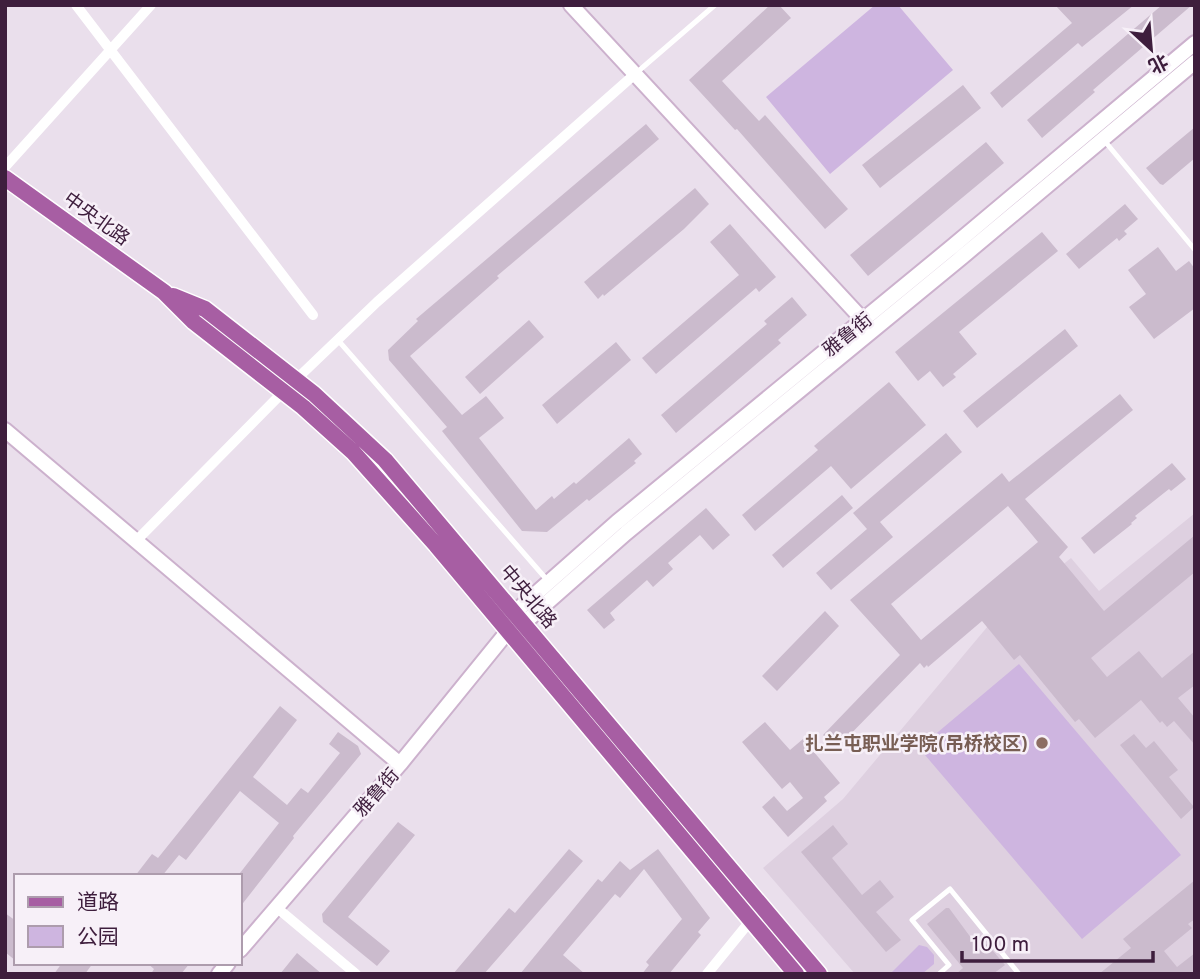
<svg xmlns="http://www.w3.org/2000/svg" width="1200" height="979" font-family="Overpass,'Noto Sans SC',sans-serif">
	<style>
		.built { fill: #ded0e0 }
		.green { fill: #ceb5e0 }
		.building { fill: #cbbbcd; fill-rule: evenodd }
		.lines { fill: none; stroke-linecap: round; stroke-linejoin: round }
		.secondary-casing { stroke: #ccb1cd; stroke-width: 18 }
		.primary-casing { stroke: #fff; stroke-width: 19 }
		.lane { stroke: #fff; stroke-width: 5 }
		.street { stroke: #fff; stroke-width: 10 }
		.secondary { stroke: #fff; stroke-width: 14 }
		.primary { stroke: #a75ea3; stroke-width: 16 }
		.education-dot { fill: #8d6e63; stroke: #f7f0f8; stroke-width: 2.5 }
		.labels { text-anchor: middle; stroke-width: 5; stroke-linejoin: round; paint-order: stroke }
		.street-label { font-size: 19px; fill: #3e1e3d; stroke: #f7f0f8 }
		.education-label { font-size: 19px; font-weight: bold; fill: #785e54; stroke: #f7f0f8; text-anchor: end }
	</style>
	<rect width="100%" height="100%" fill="#eadfec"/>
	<!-- built -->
	<path class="built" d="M1195,513V974H855L763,868L843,799L988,626L1039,584L1071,558L1099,591Z"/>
	<!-- green -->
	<path class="green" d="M875,5H898L953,70L830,174L766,97Z
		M1019,664L1181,855L1082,939L919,748Z
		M919,945L927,947L934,955V964L922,974H890Z"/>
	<!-- building -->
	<path class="building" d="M770,5H779L791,18L722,81L759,121L765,115L848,209L825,229L737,129L735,130L689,80Z
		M1055,5H1134L1082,47L1078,43L1002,108L990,93L1072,23Z
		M1162,5H1192L1093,90L1095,92L1042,138L1027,120Z
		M963,85L981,108L880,188L862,165Z
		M646,124L659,139L497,276L499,278L410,356L462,415L486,396L504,418L479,438L536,510L552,496L554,499L574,482L576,484L629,438L642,454L634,461L636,463L589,501L587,499L547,532L522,531L442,431L447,427L389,360L388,350L418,321L416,319Z
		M1195,127V158L1163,185L1160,184L1146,168Z
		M986,142L1004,163L868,276L850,255Z
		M695,188L709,204L684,229L604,296L603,294L598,299L584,282Z
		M1125,204L1138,219L1124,231L1127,234L1119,241L1117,238L1079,269L1066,254Z
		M730,224L776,277L759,292L756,288L656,374L642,358L739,275L710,242Z
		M1042,232L1058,251L959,332L977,354L953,374L956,377L943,387L930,371L918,381L895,352Z
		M1158,247L1176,271L1189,261L1195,269V308L1154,339L1129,307L1146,294L1128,270Z
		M792,297L807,315L778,340L781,343L676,433L661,415L767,324L764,321Z
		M529,320L544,337L480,394L465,377Z
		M1065,329L1078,346L977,428L963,411Z
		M616,342L631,360L557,424L542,405Z
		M889,382L926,425L851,489L831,466L755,531L742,515L818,450L814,446Z
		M1120,394L1133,410L1025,499L1068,547L1059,557L1104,611L1195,535V572L1091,658L1107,677L1139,651L1162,678L1195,651V685L1178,698L1195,718V745L1174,721L1167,727L1162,721L1160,723L1141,700L1095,738L1079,719L1075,722L1020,655L1014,660L982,621L928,667L927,665L924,668L920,663L837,748L823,735L900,655L850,600L1002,473L1009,482ZM1008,506L1038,542L921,640L891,604Z
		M946,433L962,452L880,522L893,537L831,590L816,573L867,529L853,513Z
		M1172,463L1186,479L1171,491L1169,489L1135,516L1137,518L1131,523L1132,524L1094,554L1081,538Z
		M842,495L853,508L783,568L772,555Z
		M706,508L730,535L713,550L700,535L668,563L673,569L653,587L647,580L610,613L615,620L604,629L587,610Z
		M825,611L839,626L777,691L762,676Z
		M280,706L297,720L253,777L287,805L301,788L308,793L340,753L329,744L338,732L358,746L361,754L293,836L294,838L240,907V873L279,823L240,791L186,860L179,855L162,876H135L152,854L158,858Z
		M765,722L790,750L803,739L840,783L824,797L827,801L788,837L762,807L774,796L787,811L803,798L790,782L782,789L742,742Z
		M1134,734L1146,748L1154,741L1178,770L1169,777L1194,807L1181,819L1120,745Z
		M398,822L415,835L348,917L390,951L377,966L323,922L322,914Z
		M833,825L848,844L832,858L862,895L880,880L894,897L876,912L901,940L886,952L801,852Z
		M569,849L583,861L484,974H453L509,908L515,913Z
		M658,849L710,918L698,932L701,935L669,974H642L649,965L646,962L682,919L644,869L620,898L615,894L563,955L585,974H520L598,879L602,882L620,861L630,870Z
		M1195,880V919L1188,924L1192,928L1164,951L1177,967L1195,953V974H1099L1131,948L1123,939Z
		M946,908H949L980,950L987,944L1005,965L993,974H956L963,968L927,924Z
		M5,913L16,921V961L5,952Z
		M297,953L322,974H280Z
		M62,963H93L85,974H54Z
		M147,963H190L181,974H151L154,969Z"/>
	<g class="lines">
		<!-- secondary casing -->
		<g class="secondary-casing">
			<path id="secondary" d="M571,5L863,320
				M5,430L400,764
				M516,627L524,623L626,533L962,257L1195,62
				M240,950L400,764L508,631L515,612L617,522L953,246L1195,43
				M219,974L228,963"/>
		</g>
		<!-- primary casing -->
		<g class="primary-casing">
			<path id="primary" d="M5,178L164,292L194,322L303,407L353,452L436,545L796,974
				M173,296L205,309L314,394L385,460L819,974"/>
		</g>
		<!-- lane -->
		<path class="lane" d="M635,74L715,5
			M1103,139L1195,250
			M337,339L548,581
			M939,974L949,965L912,920L950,889L1019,974"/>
		<!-- street -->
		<path class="street" d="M76,5L313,315
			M5,167L151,5
			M137,540L283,392L377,302L635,74
			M276,907L356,974
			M707,974L751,920"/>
		<!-- secondary -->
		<use href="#secondary" class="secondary"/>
		<!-- primary -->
		<use href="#primary" class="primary"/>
	</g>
	<!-- markers -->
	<circle class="education-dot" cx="1042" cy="743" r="7"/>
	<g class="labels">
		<!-- street labels -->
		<g class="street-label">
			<text transform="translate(97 218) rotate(36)" y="7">中央北路</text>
			<text transform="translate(847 334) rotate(-39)" y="7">雅鲁街</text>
			<text transform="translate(529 596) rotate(50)" y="7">中央北路</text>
			<text transform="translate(376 792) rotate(-49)" y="7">雅鲁街</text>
		</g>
		<!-- education labels -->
		<g class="education-label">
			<text x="1028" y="750">扎兰屯职业学院(吊桥校区)</text>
		</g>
	</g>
	<!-- border -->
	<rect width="1200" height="979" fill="none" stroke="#3e1e3d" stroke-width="14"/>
	<!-- legend -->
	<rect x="14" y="874" width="228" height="91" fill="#f7f0f8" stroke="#ad9cad" stroke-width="2"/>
	<rect x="28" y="897" width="35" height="10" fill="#a75ea3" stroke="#ad9cad" stroke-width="2"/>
	<text x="77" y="909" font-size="21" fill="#3e1e3d">道路</text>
	<rect x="28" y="926" width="35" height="21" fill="#ceb5e0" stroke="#ad9cad" stroke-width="2"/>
	<text x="77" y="944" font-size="21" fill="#3e1e3d">公园</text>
	<!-- north arrow -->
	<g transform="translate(1151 49) rotate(154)" stroke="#f7f0f8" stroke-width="5" paint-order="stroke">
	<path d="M0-5L12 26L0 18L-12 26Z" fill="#3e1e3d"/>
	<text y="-10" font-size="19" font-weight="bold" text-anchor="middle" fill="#3e1e3d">北</text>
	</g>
	<!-- scale -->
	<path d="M962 951v10h191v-10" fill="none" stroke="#3e1e3d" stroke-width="3.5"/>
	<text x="972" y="951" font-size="21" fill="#3e1e3d" stroke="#f7f0f8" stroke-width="5" paint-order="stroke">100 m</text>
</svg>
